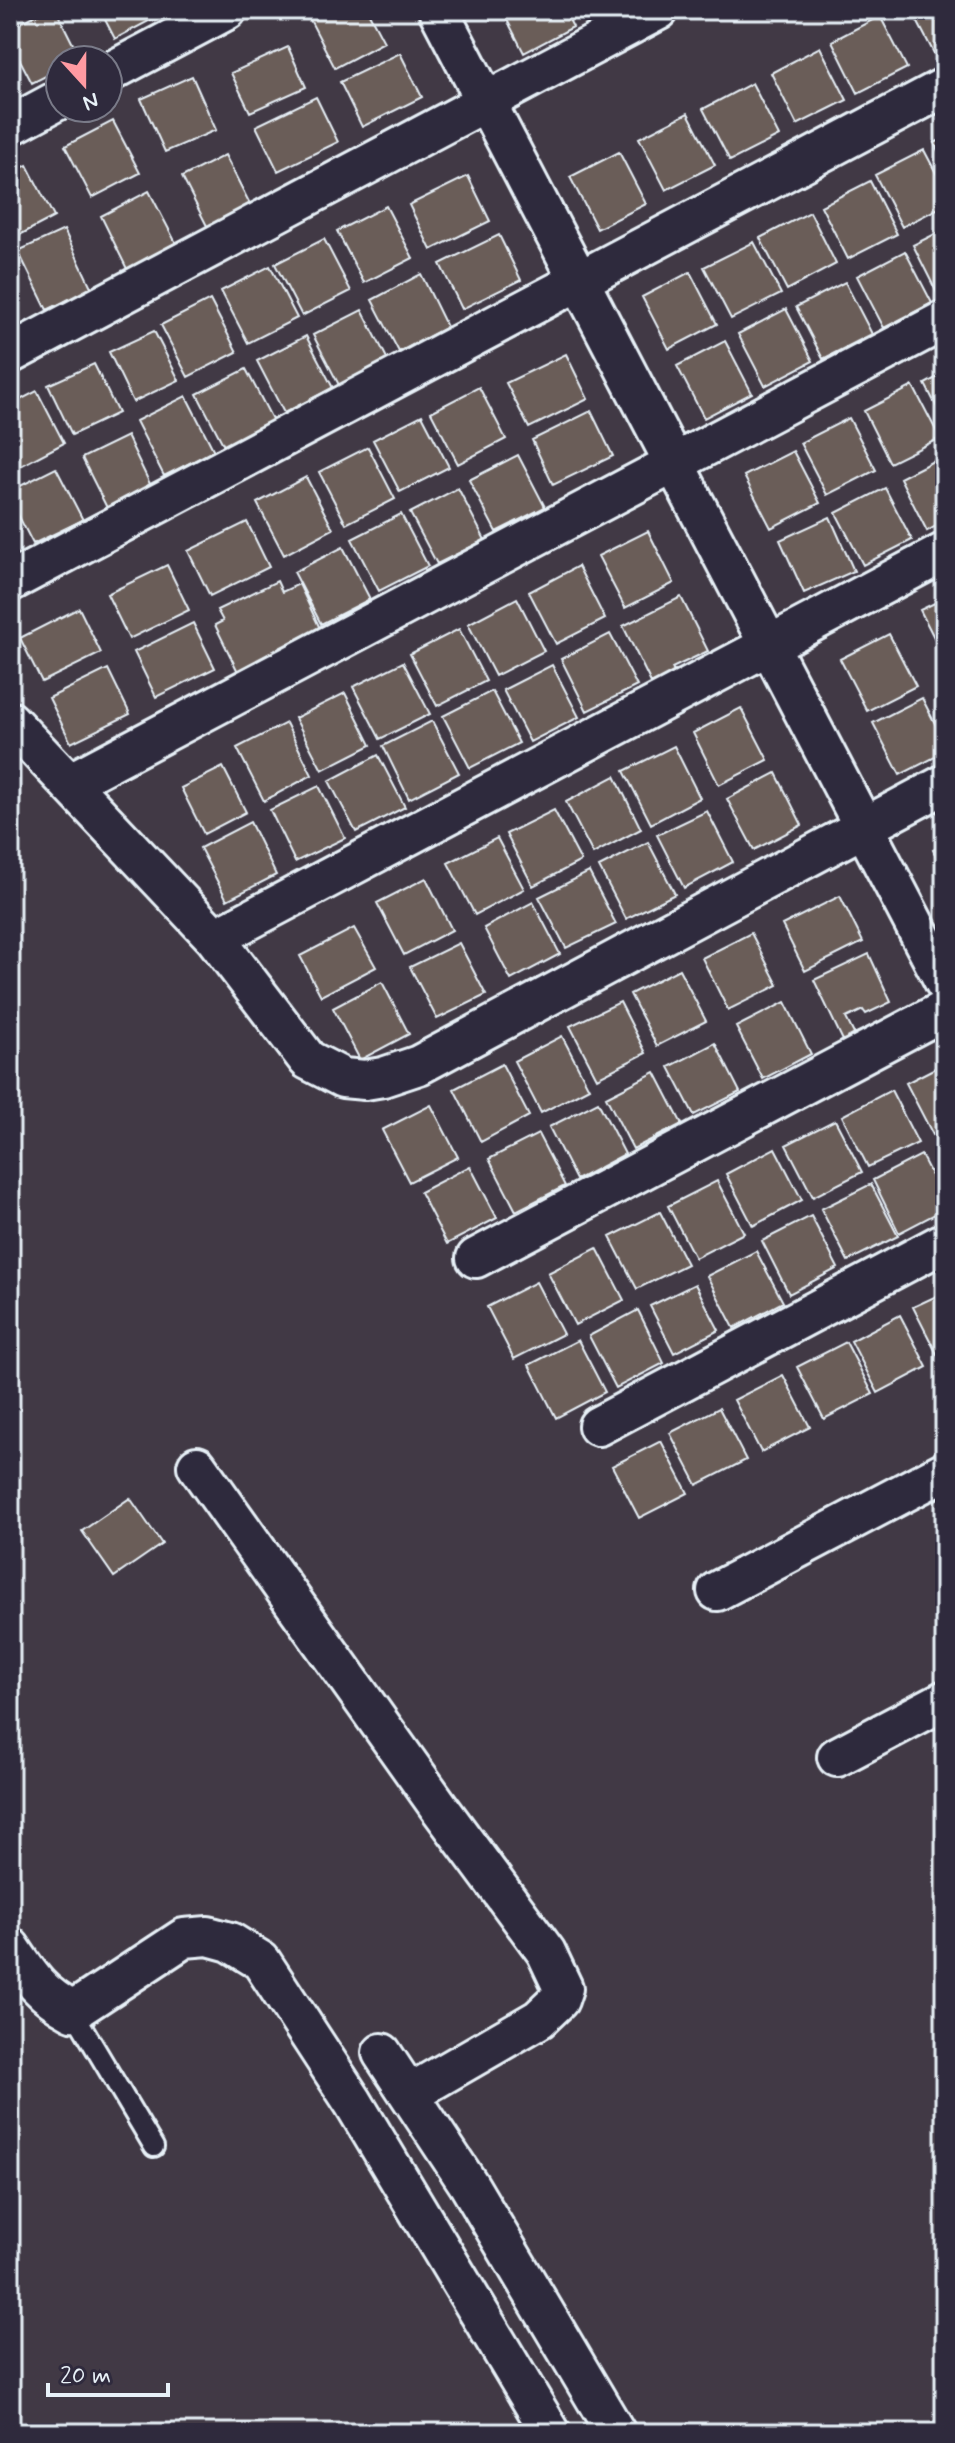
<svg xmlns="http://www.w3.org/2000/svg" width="955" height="2443" font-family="Mynerve,sans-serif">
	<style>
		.building { fill: #6b5d59; stroke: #e8f1f8; stroke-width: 2 }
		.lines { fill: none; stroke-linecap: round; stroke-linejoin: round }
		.service-casing { stroke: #e8f1f8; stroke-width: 24 }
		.minor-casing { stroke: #e8f1f8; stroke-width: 44 }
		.service { stroke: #2f2a3d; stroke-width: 18 }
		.minor { stroke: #2f2a3d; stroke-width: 38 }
	</style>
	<rect width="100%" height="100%" fill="#413945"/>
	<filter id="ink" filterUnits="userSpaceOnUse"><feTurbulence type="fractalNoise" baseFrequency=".0125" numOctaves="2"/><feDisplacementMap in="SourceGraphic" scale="16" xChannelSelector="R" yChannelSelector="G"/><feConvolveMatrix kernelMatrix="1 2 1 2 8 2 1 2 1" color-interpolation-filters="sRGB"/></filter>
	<g filter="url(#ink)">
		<!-- building -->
		<path class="building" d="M46,10H56L80,58L60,60V69L32,83L10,41V28Z
			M100,10H162L164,13L115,39Z
			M319,10H367L384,42L335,68L308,16Z
			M502,10H564L573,27L524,53Z
			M915,10H945V60L939,63L912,11Z
			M880,16L907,68L858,93L832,41Z
			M288,47L306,87L250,112L231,73Z
			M820,47L847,100L797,125L771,73Z
			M400,53L422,97L362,127L340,82Z
			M192,76L216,130L165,152L141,99Z
			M752,83L779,136L730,161L703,109Z
			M316,97L338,142L278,171L256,126Z
			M688,113L715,165L666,190L639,138Z
			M113,121L140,173L92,198L65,146Z
			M945,138V164L934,143Z
			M924,150L945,190V205L902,227L875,175Z
			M619,152L646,204L597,229L570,177Z
			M225,155L251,206L208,228L182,177Z
			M27,165L54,217L10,240V174Z
			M468,176L490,221L431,250L409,205Z
			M870,181L897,234L848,259L821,206Z
			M149,191L176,243L127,269L101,216Z
			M386,206L413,258L364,283L337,231Z
			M810,212L836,264L787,290L760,238Z
			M945,229V294L939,297L913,245Z
			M64,230L92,289L47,310L18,251Z
			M499,235L521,280L462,309L440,264Z
			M324,239L351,291L302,316L275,264Z
			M754,242L781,294L731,319L704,267Z
			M905,251L932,303L884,328L857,276Z
			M270,266L297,318L248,343L221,291Z
			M690,272L717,324L669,349L642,297Z
			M421,274L447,327L399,352L372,300Z
			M845,282L872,334L823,359L796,307Z
			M210,300L237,352L188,377L161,325Z
			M786,309L813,361L765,386L738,334Z
			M362,310L389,362L340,387L313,335Z
			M154,331L179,380L133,402L109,352Z
			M306,336L333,388L284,413L257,361Z
			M725,341L752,393L704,418L677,366Z
			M566,354L588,399L529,428L506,383Z
			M94,364L118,413L72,435L48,385Z
			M246,369L273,421L224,446L197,394Z
			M945,373V423L925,384Z
			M913,386L940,438L890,463L864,411Z
			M479,387L506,439L458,464L431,412Z
			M37,391L64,443L15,469L10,459V405Z
			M186,396L214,451L164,476L136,421Z
			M591,411L613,456L553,485L532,440Z
			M422,415L449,467L400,492L373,440Z
			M849,418L876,470L827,495L800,443Z
			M127,436L151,486L107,508L82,458Z
			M368,447L395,499L346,524L319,472Z
			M793,451L820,503L771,528L744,476Z
			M518,455L545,507L496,532L469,480Z
			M945,455V521L927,531L900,478Z
			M56,468L83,520L33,544L10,499V491Z
			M306,477L333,529L284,555L257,503Z
			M458,488L485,540L437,564L410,513Z
			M885,488L912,540L863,565L836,513Z
			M401,514L428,566L379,591L352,539Z
			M830,517L854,571L804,593L780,540Z
			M247,522L269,567L210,596L188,551Z
			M648,531L674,583L625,608L598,556Z
			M343,547L370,599L321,624L294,572Z
			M167,565L189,610L129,639L107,594Z
			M578,566L605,619L556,644L529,592Z
			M277,581L282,592L299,584L325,639L242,680L215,625L223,621L217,610Z
			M681,597L708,651L672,668L678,681L656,693L623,626Z
			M517,598L544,651L495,676L468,624Z
			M945,598V659L920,610Z
			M79,608L101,653L42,682L20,638Z
			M193,623L215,668L156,697L134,652Z
			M459,629L486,681L437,706L410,654Z
			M610,634L637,686L587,711L561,659Z
			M889,634L916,686L867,711L840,659Z
			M403,662L430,714L380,739L353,687Z
			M552,665L579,717L530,742L503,690Z
			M108,669L130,714L71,743L49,698Z
			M492,691L519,743L470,768L443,716Z
			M345,693L371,745L322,770L295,718Z
			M922,698L945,743V752L900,775L873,723Z
			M741,708L768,760L719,785L693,733Z
			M432,721L459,773L409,799L383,746Z
			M286,723L312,775L264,801L237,748Z
			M674,746L700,798L651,824L624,771Z
			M378,755L405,807L356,832L329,781Z
			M223,767L246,812L204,834L181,788Z
			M776,773L802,825L754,850L727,799Z
			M615,776L641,829L593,854L566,802Z
			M319,786L345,838L295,862L270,810Z
			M554,810L581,861L533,886L506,834Z
			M707,811L733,862L684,888L657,835Z
			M250,822L276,875L227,900L200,848Z
			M497,838L524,889L475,915L448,863Z
			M648,842L675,894L626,919L599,867Z
			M945,844V875L933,850Z
			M589,872L616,924L566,948L539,897Z
			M426,878L452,930L404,955L377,903Z
			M840,896L863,942L805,971L782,925Z
			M533,902L560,954L511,980L484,928Z
			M354,928L376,967L321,996L300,956Z
			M751,933L778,985L728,1010L702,958Z
			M459,943L486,995L437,1019L410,967Z
			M869,954L891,1002L866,1014L863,1010L846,1018L854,1034L875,1024L880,1034L847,1049L814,980Z
			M679,969L706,1021L657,1046L630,994Z
			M382,982L409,1034L360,1060L333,1008Z
			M620,1002L646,1053L597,1078L570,1026Z
			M785,1002L811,1054L763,1079L736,1027Z
			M562,1036L589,1088L541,1113L514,1061Z
			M715,1043L740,1092L694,1115L669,1067Z
			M945,1063V1129L933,1135L906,1083Z
			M502,1064L529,1116L481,1142L454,1089Z
			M655,1072L682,1124L633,1149L606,1097Z
			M891,1090L918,1143L868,1167L842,1116Z
			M598,1102L625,1154L576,1180L549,1127Z
			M431,1105L458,1157L409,1182L382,1130Z
			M835,1120L862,1172L813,1197L786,1145Z
			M538,1134L565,1186L516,1211L489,1159Z
			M775,1148L802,1200L753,1226L726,1174Z
			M921,1155L945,1201V1209L899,1233L873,1180Z
			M470,1166L497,1218L447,1244L420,1192Z
			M717,1181L744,1233L695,1258L668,1206Z
			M871,1184L898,1236L848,1261L821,1209Z
			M660,1212L687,1264L637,1289L610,1237Z
			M811,1216L838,1268L789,1294L762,1241Z
			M597,1248L624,1300L575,1325L548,1273Z
			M756,1251L783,1302L734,1328L707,1276Z
			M536,1282L563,1334L514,1359L487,1307Z
			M695,1284L719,1330L674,1353L650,1306Z
			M945,1292V1357L940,1360L913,1307Z
			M638,1310L664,1363L616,1388L589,1336Z
			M900,1315L927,1367L878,1393L851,1341Z
			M578,1340L605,1392L556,1418L529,1365Z
			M846,1342L873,1394L824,1419L797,1367Z
			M783,1375L810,1427L761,1452L734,1400Z
			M719,1408L746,1460L697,1485L670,1433Z
			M661,1441L688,1493L639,1518L612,1466Z
			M130,1498L162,1544L114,1577L82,1531Z"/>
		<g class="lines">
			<!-- service casing -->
			<g class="service-casing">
				<path id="service" d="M73,2011L154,2147"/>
			</g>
			<!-- minor casing -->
			<g class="minor-casing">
				<path id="minor" d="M438,10L945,983
					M108,73L227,10
					M10,126L60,99
					M10,354L659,10
					M10,582L945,87
					M10,721L215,938L308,1060L343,1078L365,1080L383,1077L419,1065L945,784
					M69,783L945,320
					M215,938L945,552
					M476,1258L945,1010
					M598,1426L945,1242
					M197,1466L439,1807L546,1952L563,1988L559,2000L539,2019L409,2094
					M717,1591L945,1471
					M837,1757L945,1700
					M10,1947C30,1977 40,1994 73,2011L184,1938L208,1936L230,1942L261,1961L353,2102L551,2433
					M382,2053L469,2185L616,2433"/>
			</g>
			<!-- service -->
			<use href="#service" class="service"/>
			<!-- minor -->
			<use href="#minor" class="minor"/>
		</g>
	</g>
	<!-- margin -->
	<rect width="955" height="2443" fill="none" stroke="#2f2a3d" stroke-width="40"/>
	<rect x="20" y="20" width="915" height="2403" fill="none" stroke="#e8f1f8" stroke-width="3" filter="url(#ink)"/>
	<!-- north arrow -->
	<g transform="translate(84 84) rotate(159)"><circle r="38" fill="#2f2a3d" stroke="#797a88" stroke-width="2"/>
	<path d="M0-6L14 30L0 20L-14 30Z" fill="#ff9aa2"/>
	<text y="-12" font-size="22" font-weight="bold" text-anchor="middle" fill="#e8f1f8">N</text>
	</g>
	<!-- scale -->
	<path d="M48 2383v12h120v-12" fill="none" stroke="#e8f1f8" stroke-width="4"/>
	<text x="60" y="2383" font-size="24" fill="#e8f1f8" stroke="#2f2a3d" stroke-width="6" paint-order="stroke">20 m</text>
</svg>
